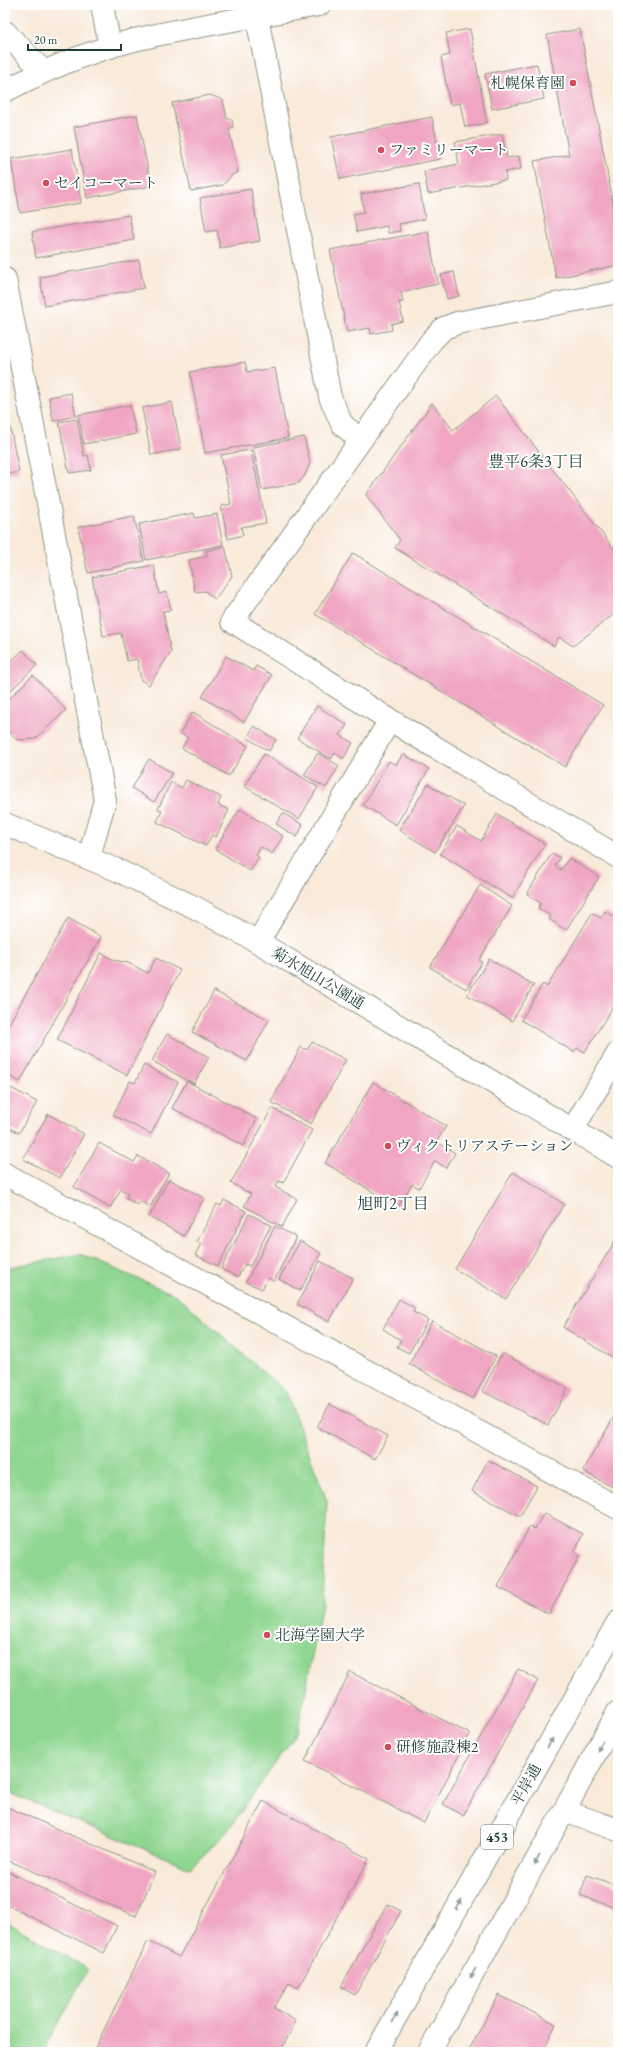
<svg xmlns="http://www.w3.org/2000/svg" width="623" height="2057" font-family="'EB Garamond','Noto Serif JP',serif">
	<style>
		.green { fill: #8fd690; stroke: #578a62 }
		.building { fill: #f0a6c2 }
		.lines { fill: none; stroke-linecap: round; stroke-linejoin: round }
		.minor-casing { stroke: #8c9486; stroke-width: 24 }
		.major-casing { stroke: #8c9486; stroke-width: 24 }
		.highway-casing { stroke: #8c9486; stroke-width: 24 }
		.minor { stroke: #fff; stroke-width: 22 }
		.major { stroke: #fff; stroke-width: 22 }
		.highway { stroke: #fff; stroke-width: 22 }
		.oneway { fill: #8f9e9a }
		.poi-dot { fill: #d1495b; stroke: #fff; stroke-width: 1.5 }
		.labels { text-anchor: middle; stroke-width: 4; stroke-linejoin: round; paint-order: stroke }
		.shield { fill: #fff; stroke: #627771; stroke-width: 1 }
		.shield-label { font-size: 14px; font-weight: bold; fill: #1f3d34 }
		.poi-label { font-size: 15px; fill: #1f3d34; stroke: #fff; text-anchor: start }
		.street-label { font-size: 15px; fill: #1f3d34; stroke: #fff }
		.neighbourhood-label { font-size: 16px; fill: #1f3d34; stroke: #fff }
	</style>
	<rect width="100%" height="100%" fill="#fff"/>
	<filter id="ink" filterUnits="userSpaceOnUse"><feTurbulence type="fractalNoise" baseFrequency=".025" numOctaves="2"/><feDisplacementMap in="SourceGraphic" scale="8" xChannelSelector="R" yChannelSelector="G"/><feConvolveMatrix kernelMatrix="1 2 1 2 8 2 1 2 1" color-interpolation-filters="sRGB"/></filter>
	<filter id="wash" filterUnits="userSpaceOnUse"><feTurbulence type="fractalNoise" baseFrequency=".012" numOctaves="4" result="noise"/><feDisplacementMap in="SourceGraphic" scale="16" xChannelSelector="R" yChannelSelector="G"/><feGaussianBlur stdDeviation="0.9" result="paint"/><feColorMatrix in="noise" values="0 0 0 0 0 0 0 0 0 0 0 0 0 0 0 0 0 1.4 0 .05"/><feComposite in="paint" operator="in"/></filter>
	<g filter="url(#wash)">
		<rect width="100%" height="100%" fill="#f9ead9"/>
		<!-- green -->
		<path class="green" d="M80,1254L176,1295L286,1392L327,1501L322,1604L298,1731L226,1833L190,1868L5,1791V1268Z
			M5,1921L88,1969L43,2052H5Z"/>
		<g id="blocks">
			<!-- building -->
			<path class="building" d="M470,29L487,123L465,127L460,103L450,105L441,57L450,55L446,33Z
				M580,29L618,229V265L556,278L534,161L569,155L547,35Z
				M537,64L544,99L492,109L485,74Z
				M210,95L223,100L227,119H232L233,128L229,129L238,173L233,174L223,185L191,191L172,103Z
				M137,115L151,186L87,198L74,127Z
				M432,117L440,159L340,179L331,137Z
				M502,134L507,158L519,156L521,169L505,172L506,180L428,194L424,171L459,164L455,142Z
				M72,149L81,203L20,213L11,159Z
				M419,184L425,219L399,224L400,231L388,233L387,226L357,232L353,214L364,212L361,194Z
				M251,189L260,241L220,248L217,230L206,232L200,198Z
				M129,215L134,240L36,258L32,232Z
				M428,231L438,284L401,292L403,302H399L403,321L391,324L392,330L371,334L370,328L347,332L330,250Z
				M139,260L144,288L45,306L40,277Z
				M454,272L459,296L447,299L441,275Z
				M245,362L247,372L275,368L288,438L205,453L190,372Z
				M71,393L76,416L53,421L49,397Z
				M496,396L618,554V611L573,646L559,637L554,646L395,548L400,540L366,495L432,403L453,430Z
				M172,402L181,449L151,455L142,408Z
				M130,405L136,434L84,444L78,415Z
				M77,419L84,456L88,455L91,470L69,473L59,422Z
				M10,426L19,472L5,475V427Z
				M304,437L310,463L305,475L299,483L262,490L253,447Z
				M251,450L266,523L241,527L243,535L228,539L221,506L231,504L221,455Z
				M194,513L195,518L217,514L223,545L146,560L139,524Z
				M134,516L144,561L88,573L78,527Z
				M225,546L232,576L215,599L205,591L195,592L189,560L207,556L206,551Z
				M353,553L603,705L565,767L315,614Z
				M154,565L159,594L167,592L171,610L163,611L171,652L149,685L141,680L137,659L127,661L121,633L103,636L92,577Z
				M23,650L37,665L9,692L5,688V667Z
				M226,656L253,671L256,666L272,675L244,722L202,697Z
				M33,675L66,710L35,739L22,740L16,739L5,727V703Z
				M317,706L347,725L340,735L353,743L343,759L335,753L331,759L297,738Z
				M193,712L248,746L229,776L182,748L188,738L180,733Z
				M254,726L276,740L269,751L247,738Z
				M318,753L339,766L326,788L304,775Z
				M264,754L318,787L299,819L244,786Z
				M403,754L429,769L396,825L363,805L389,761L396,765Z
				M149,759L172,773L154,802L132,788Z
				M186,780L221,797L218,805L229,810L216,837L212,835L206,846L157,822L162,811L158,809L171,782L182,788Z
				M428,784L464,806L435,852L399,830Z
				M240,809L283,836L272,854L261,847L256,855L259,857L250,871L215,849Z
				M283,813L303,825L297,837L276,824Z
				M497,814L545,844L512,898L440,854L457,826L481,841Z
				M552,853L560,858L555,866L561,870L569,858L599,877L566,930L549,919L551,916L538,908L541,903L527,894Z
				M480,885L512,906L479,960L482,962L466,989L430,967Z
				M605,911L618,919V998L585,1052L577,1048L574,1052L521,1020L543,984L547,987L592,913L601,918Z
				M68,918L101,937L20,1082L5,1074V1031Z
				M101,953L114,960L128,963L148,973L156,958L180,970L127,1075L57,1040Z
				M489,959L534,985L512,1021L467,995Z
				M214,991L269,1020L247,1061L192,1032Z
				M167,1034L209,1057L194,1084L152,1061Z
				M312,1042L346,1060L311,1124L271,1102L301,1047L307,1050Z
				M144,1065L178,1082L151,1134L113,1115L130,1081L135,1083Z
				M187,1081L257,1119L243,1146L172,1108Z
				M373,1082L446,1126L437,1142L455,1153L446,1168L435,1161L419,1188L412,1184L398,1207L325,1163Z
				M11,1088L37,1102L19,1133L8,1127L5,1133V1099Z
				M272,1108L312,1130L283,1183L279,1181L275,1187L297,1199L282,1227L244,1206L251,1194L231,1183Z
				M48,1114L84,1134L60,1178L23,1159Z
				M99,1143L134,1162L138,1156L169,1173L150,1207L140,1201L138,1205L126,1198L128,1194L121,1189L110,1208L74,1187Z
				M513,1172L564,1204L506,1299L455,1269Z
				M169,1179L204,1198L184,1236L149,1217Z
				M224,1200L246,1211L218,1266L195,1255L201,1244L197,1242L217,1204L221,1206Z
				M249,1214L271,1225L250,1266L245,1264L238,1277L221,1269Z
				M275,1226L296,1237L274,1281L268,1278L262,1289L246,1282Z
				M616,1239L618,1240V1361L563,1327Z
				M300,1241L321,1253L300,1291L279,1279Z
				M320,1261L353,1278L329,1322L297,1304Z
				M399,1299L415,1308L413,1312L428,1320L409,1353L397,1347L401,1340L383,1329Z
				M432,1321L496,1356L473,1399L409,1364Z
				M502,1353L568,1388L548,1425L482,1391Z
				M330,1404L388,1436L375,1459L317,1427Z
				M616,1413L618,1414V1490L583,1471Z
				M488,1460L537,1486L520,1516L472,1491Z
				M544,1513L583,1534L574,1552L580,1555L549,1614L498,1587L530,1526L535,1529Z
				M518,1669L538,1680L463,1816L443,1804Z
				M350,1672L470,1734L424,1823L305,1761Z
				M263,1801L369,1859L298,1988L289,1983L274,2008L296,2021L280,2052H93L148,1941L179,1957Z
				M5,1806L155,1872L136,1916L5,1859Z
				M5,1870L117,1926L104,1953L5,1904Z
				M587,1875L618,1886V1909L580,1895Z
				M387,1904L401,1911L355,1995L341,1987Z
				M499,1995L556,2024L543,2052H468Z"/>
		</g>
	</g>
	<g filter="url(#ink)">
		<use href="#blocks" fill-opacity="0" stroke="#8c9486" stroke-width="1"/>
		<g class="lines">
			<!-- minor casing -->
			<g class="minor-casing">
				<path id="minor" d="M102,5L110,47
					M257,17L330,397L342,424L360,440
					M5,32L43,71
					M5,279L105,800L89,857
					M618,292L457,323L444,328L432,340L232,621L390,720L618,857
					M5,824L117,870L196,908L258,942L618,1157
					M258,942L390,720
					M573,1129L618,1053
					M5,1174L618,1508
					M564,1811L618,1830"/>
			</g>
			<!-- major casing -->
			<g class="major-casing">
				<path id="major" d="M5,91C51,67 101,46 152,36C207,24 263,15 319,5"/>
			</g>
			<!-- highway casing -->
			<g class="highway-casing">
				<path id="highway" d="M376,2052L618,1622
					M429,2052L564,1811L618,1712"/>
			</g>
			<!-- minor -->
			<use href="#minor" class="minor"/>
			<!-- major -->
			<use href="#major" class="major"/>
			<!-- highway -->
			<use href="#highway" class="highway"/>
		</g>
		<!-- one-way arrows -->
		<defs><path id="oneway-solid" d="M-6-.8H1V-3.2L6.5 0L1 3.2V.8H-6Z"/></defs>
		<g class="oneway">
			<use href="#oneway-solid" transform="translate(550 1743) rotate(-61)"/>
			<use href="#oneway-solid" transform="translate(600 1746) rotate(118)"/>
			<use href="#oneway-solid" transform="translate(537 1860) rotate(119)"/>
			<use href="#oneway-solid" transform="translate(459 1905) rotate(-61)"/>
			<use href="#oneway-solid" transform="translate(473 1973) rotate(119)"/>
			<use href="#oneway-solid" transform="translate(395 2018) rotate(-61)"/>
		</g>
	</g>
	<!-- markers -->
	<g class="poi-dot">
		<circle cx="573" cy="83" r="4"/>
		<circle cx="381" cy="150" r="4"/>
		<circle cx="46" cy="183" r="4"/>
		<circle cx="388" cy="1146" r="4"/>
		<circle cx="267" cy="1635" r="4"/>
		<circle cx="388" cy="1747" r="4"/>
	</g>
	<g class="labels">
		<!-- shield labels -->
		<rect class="shield" x="481" y="1825" width="32" height="24" rx="3"/>
		<g class="shield-label">
			<text x="497" y="1842">453</text>
		</g>
		<!-- poi labels -->
		<g class="poi-label">
			<text x="565" y="88" text-anchor="end">札幌保育園</text>
			<text x="389" y="155">ファミリーマート</text>
			<text x="54" y="188">セイコーマート</text>
			<text x="396" y="1151">ヴィクトリアステーション</text>
			<text x="275" y="1640">北海学園大学</text>
			<text x="396" y="1752">研修施設棟2</text>
		</g>
		<!-- street labels -->
		<g class="street-label">
			<text transform="translate(318 978) rotate(31)" y="5">菊水旭山公園通</text>
			<text transform="translate(526 1785) rotate(-61)" y="5">平岸通</text>
		</g>
		<!-- neighbourhood labels -->
		<g class="neighbourhood-label">
			<text x="536" y="467">豊平6条3丁目</text>
			<text x="393" y="1209">旭町2丁目</text>
		</g>
	</g>
	<!-- margin -->
	<rect width="623" height="2057" fill="none" stroke="#fff" stroke-width="20"/>
	<!-- scale -->
	<path d="M28 44v6h93v-6" fill="none" stroke="#1f3d34" stroke-width="2"/>
	<text x="34" y="44" font-size="12" fill="#1f3d34" stroke="#ffffff" stroke-width="3" paint-order="stroke">20 m</text>
</svg>
